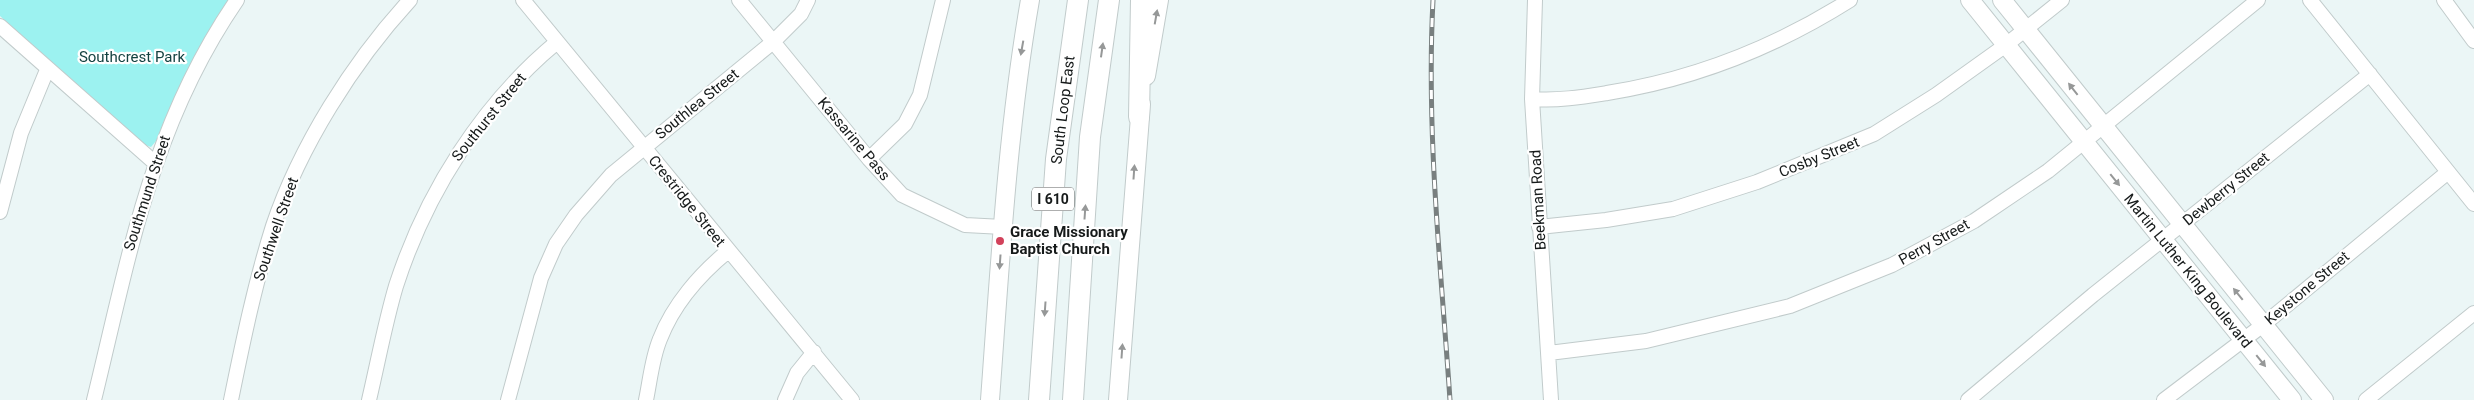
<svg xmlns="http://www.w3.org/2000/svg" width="2474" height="400" font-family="Roboto,sans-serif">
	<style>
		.green { fill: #9cf2f0 }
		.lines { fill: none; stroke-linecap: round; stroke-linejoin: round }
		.minor-casing { stroke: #c1cbcb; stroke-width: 16 }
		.major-casing { stroke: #c1cbcb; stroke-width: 20 }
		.highway-casing { stroke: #c1cbcb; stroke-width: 22 }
		.minor { stroke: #fff; stroke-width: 14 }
		.major { stroke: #fff; stroke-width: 18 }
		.highway { stroke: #fff; stroke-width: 20 }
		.rail-casing { stroke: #787f7f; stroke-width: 5 }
		.rail { stroke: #fff; stroke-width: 3; stroke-dasharray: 9; stroke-linecap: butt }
		.oneway { fill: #969898 }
		.poi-dot { fill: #d2425b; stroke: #fff; stroke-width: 2 }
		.labels { text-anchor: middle; stroke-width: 4.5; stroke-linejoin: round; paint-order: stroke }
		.shield { fill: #fff; stroke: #5c5f5f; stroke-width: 1 }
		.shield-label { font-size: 14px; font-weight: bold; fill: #161a1a }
		.park-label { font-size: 15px; fill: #144241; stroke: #fff }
		.street-label { font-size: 15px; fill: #161a1a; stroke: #fff }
		.poi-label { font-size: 15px; font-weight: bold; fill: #161a1a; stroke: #fff; text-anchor: start }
	</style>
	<rect width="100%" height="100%" fill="#ebf6f6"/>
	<!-- green -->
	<path class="green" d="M0,0H229L183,82L156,141L151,147L145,145L0,16Z"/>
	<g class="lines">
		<!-- minor casing -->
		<g class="minor-casing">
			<path id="minor" d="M523,0L852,400
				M739,0L869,159L902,195L965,225L1003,227
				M1535,0L1532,99L1551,400
				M2310,0L2474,204
				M2444,0L2474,41
				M0,26L155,163
				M1532,99C1558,101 1582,97 1607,93C1696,79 1774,48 1850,0
				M869,159L905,124L920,95L943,0
				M0,212L21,133L47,70
				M1539,227L1606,220L1673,209L1757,182L1874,134L1936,95L2006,45L2062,0
				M1549,353L1646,341L1790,306L1892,265L1974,221L2048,171L2258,0
				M94,400C129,257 151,125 237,0
				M231,400C243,341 255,283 273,226C300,146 353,62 410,0
				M369,400C378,362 385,323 396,286C426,193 482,104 557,42
				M508,400L541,278L556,244L576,215L611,175L773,42L801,14L808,0
				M646,400C650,381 652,358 660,339C673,305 700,274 728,251
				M785,400L797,373L814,352
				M1968,400L2093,295L2370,74
				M2164,400L2263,325L2448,172
				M2366,400L2474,313"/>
		</g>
		<!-- major casing -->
		<g class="major-casing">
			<path id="major" d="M1970,0L2292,400
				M2002,0L2324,400
				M1146,76L1159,0
				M990,400C1000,266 1007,132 1030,0
				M1118,400L1141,104"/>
		</g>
		<!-- highway casing -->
		<g class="highway-casing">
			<path id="highway" d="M1139,117L1141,0
				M1039,400L1056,159L1078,0
				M1073,400L1090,137L1109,0"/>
		</g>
		<!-- minor -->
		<use href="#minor" class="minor"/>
		<!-- major -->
		<use href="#major" class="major"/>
		<!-- highway -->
		<use href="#highway" class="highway"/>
		<!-- rail casing -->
		<g class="rail-casing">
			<path id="rail" d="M1433,0C1426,134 1441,267 1450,400"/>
		</g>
		<!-- rail -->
		<use href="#rail" class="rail"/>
	</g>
	<!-- one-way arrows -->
	<defs><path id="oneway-solid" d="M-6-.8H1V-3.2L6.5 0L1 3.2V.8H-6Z" transform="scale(1.25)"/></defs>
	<g class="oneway">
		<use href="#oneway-solid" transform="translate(1156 17) rotate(-80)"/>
		<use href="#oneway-solid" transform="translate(1022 48) rotate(100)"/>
		<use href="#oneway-solid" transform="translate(1102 50) rotate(-82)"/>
		<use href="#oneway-solid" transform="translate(2073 89) rotate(-128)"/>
		<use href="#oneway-solid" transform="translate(1134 172) rotate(-86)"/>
		<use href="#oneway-solid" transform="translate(2115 180) rotate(51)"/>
		<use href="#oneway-solid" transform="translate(1085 212) rotate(-86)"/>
		<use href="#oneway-solid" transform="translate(1000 262) rotate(94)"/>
		<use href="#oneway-solid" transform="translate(2238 294) rotate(-129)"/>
		<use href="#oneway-solid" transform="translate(1045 309) rotate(94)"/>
		<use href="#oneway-solid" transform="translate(1122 351) rotate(-86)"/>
		<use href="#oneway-solid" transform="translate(2261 361) rotate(51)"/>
	</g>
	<!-- markers -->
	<circle class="poi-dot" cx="1000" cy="241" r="5"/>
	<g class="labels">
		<!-- shield labels -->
		<rect class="shield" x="1032" y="187.5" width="42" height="23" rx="4"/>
		<g class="shield-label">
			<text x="1053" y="204">I 610</text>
		</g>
		<!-- park labels -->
		<g class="park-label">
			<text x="132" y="62">Southcrest Park</text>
		</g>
		<!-- street labels -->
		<g class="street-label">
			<text transform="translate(697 104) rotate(-39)" y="5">Southlea Street</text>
			<text transform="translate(1063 110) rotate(-83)" y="5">South Loop East</text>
			<text transform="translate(489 117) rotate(-51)" y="5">Southurst Street</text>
			<text transform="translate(854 139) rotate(50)" y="5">Kassarine Pass</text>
			<text transform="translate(1819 157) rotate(-22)" y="5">Cosby Street</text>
			<text transform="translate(2226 189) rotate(-39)" y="5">Dewberry Street</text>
			<text transform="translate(147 193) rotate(-72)" y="5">Southmund Street</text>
			<text transform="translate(1538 200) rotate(-93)" y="5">Beekman Road</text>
			<text transform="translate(687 201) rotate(51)" y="5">Crestridge Street</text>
			<text transform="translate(276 229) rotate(-71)" y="5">Southwell Street</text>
			<text transform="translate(1934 242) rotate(-29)" y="5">Perry Street</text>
			<text transform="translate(2188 271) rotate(51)" y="5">Martin Luther King Boulevard</text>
			<text transform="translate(2307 288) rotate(-40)" y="5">Keystone Street</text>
		</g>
		<!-- poi labels -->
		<g class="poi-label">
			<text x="1010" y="237">Grace Missionary<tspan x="1010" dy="17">Baptist Church</tspan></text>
		</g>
	</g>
</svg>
